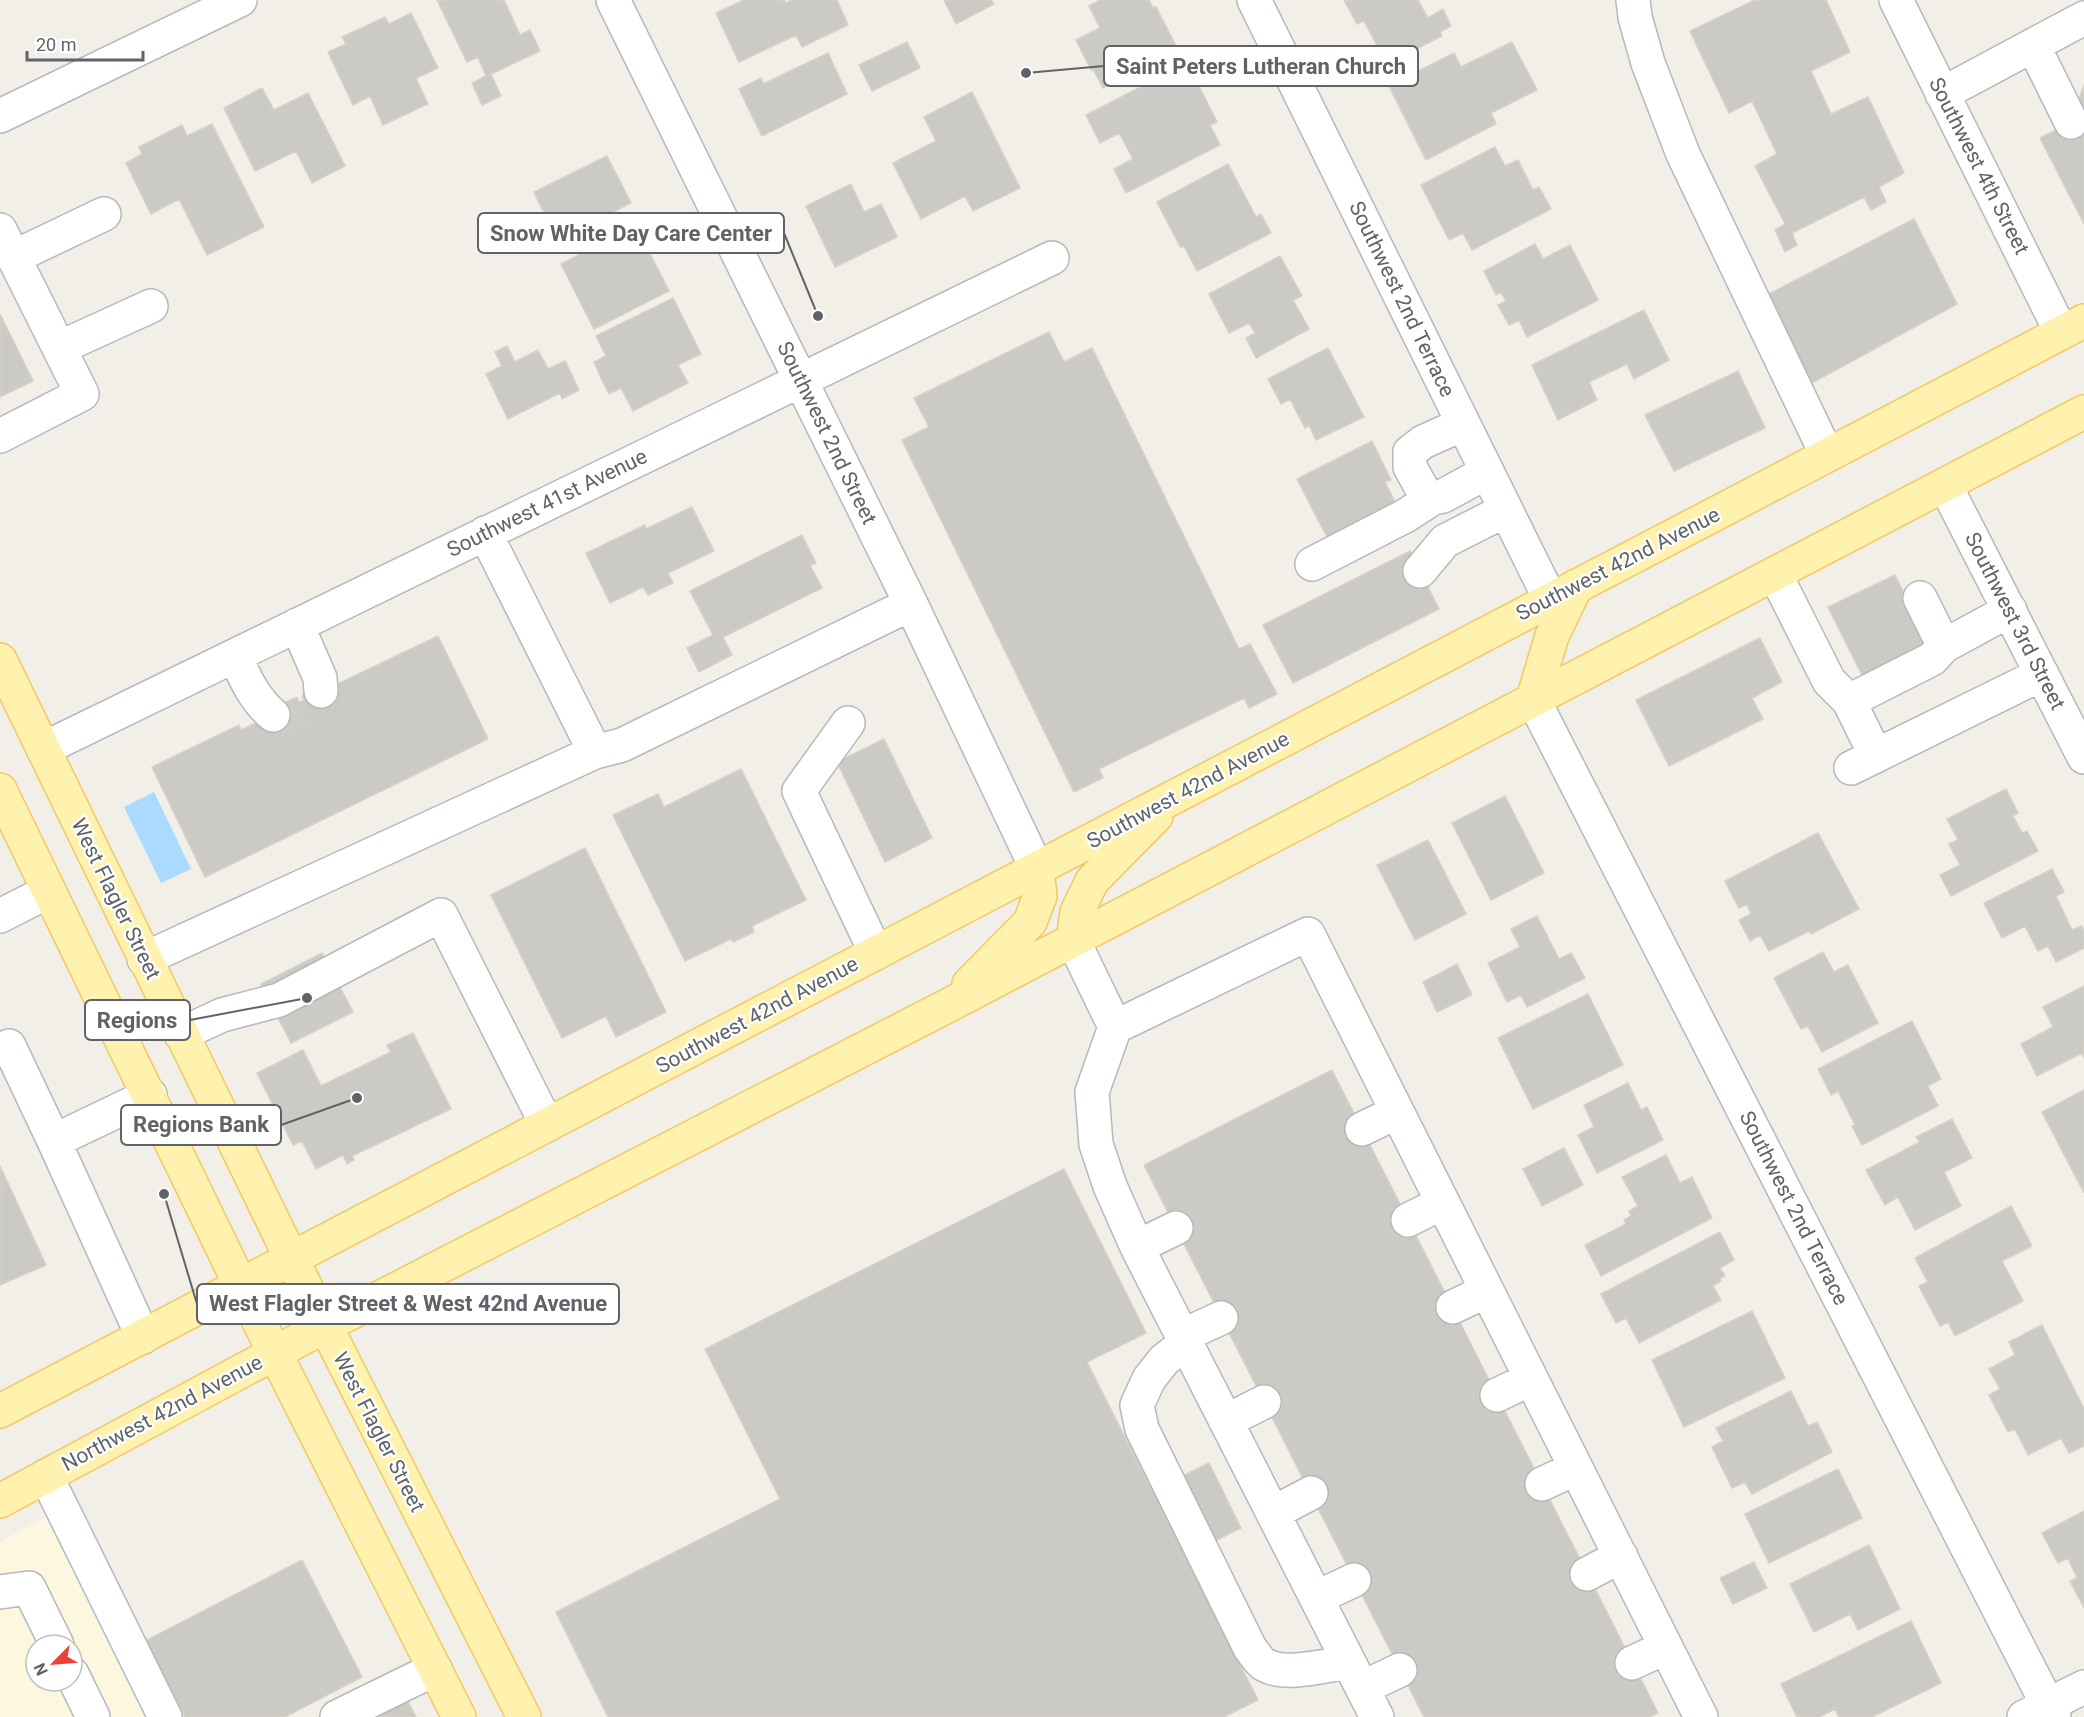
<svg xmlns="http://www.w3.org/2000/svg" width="2084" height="1717" font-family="Roboto,sans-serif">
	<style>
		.commercial { fill: #fef7e0; fill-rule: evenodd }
		.water { fill: #aadaff }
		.building { fill: #cccac5; stroke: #d6d1c6; stroke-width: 1.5 }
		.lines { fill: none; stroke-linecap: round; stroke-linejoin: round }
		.minor-tunnel { stroke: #ccccc8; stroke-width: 33; stroke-dasharray: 33 16; stroke-linecap: butt }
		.minor-casing { stroke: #b5b8bc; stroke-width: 36 }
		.major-casing { stroke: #f2c960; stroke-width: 36 }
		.minor { stroke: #fff; stroke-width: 33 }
		.major { stroke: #fff2af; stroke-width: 33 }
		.labels { text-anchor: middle; stroke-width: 4.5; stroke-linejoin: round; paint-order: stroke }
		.street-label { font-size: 21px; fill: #5f6368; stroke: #fff }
		.leader { fill: none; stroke: #5f6368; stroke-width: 2 }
		.callout-dot { fill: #5f6368; stroke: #fff; stroke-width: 2 }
		.callout { fill: #fff; stroke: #5f6368; stroke-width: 2 }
		.callout-label { font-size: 22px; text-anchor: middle; font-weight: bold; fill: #5f6368 }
	</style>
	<rect width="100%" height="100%" fill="#f1efe8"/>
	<!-- commercial -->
	<path class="commercial" d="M52,1514L154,1717H0V1542ZM36,1645H72V1681H36Z"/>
	<!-- water -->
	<path class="water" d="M154,792L191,869L161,883L124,807Z"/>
	<!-- building -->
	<path class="building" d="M437,0H504L520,35L530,30L540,51L491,74L501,96L482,105L472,83L486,76L478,57L467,62Z
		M744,0H784L786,3L791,0H837L848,25L802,47L796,35L739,62L716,13Z
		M944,0H991L994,4L956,24Z
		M1100,0H1149L1153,8L1156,7L1177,48L1103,88L1093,69L1091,70L1076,40L1100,28L1089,6Z
		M1344,0H1418L1428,18L1443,9L1451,26L1440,32L1442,36L1387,64L1364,21L1357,24Z
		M1755,0H1826L1850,52L1811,71L1831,114L1868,97L1904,173L1879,187L1886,202L1871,210L1864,197L1792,233L1797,245L1785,252L1775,230L1785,224L1755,166L1777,154L1752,101L1729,113L1690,31Z
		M411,13L438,68L416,78L428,104L383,125L370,96L353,105L328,52L346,44L342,37L385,17L389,24Z
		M907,42L920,68L872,91L859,65Z
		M1512,42L1537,90L1491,113L1496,124L1426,160L1389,86L1454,53L1461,67Z
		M828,53L847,94L762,136L739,89L761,78L763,84Z
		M1187,63L1217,122L1210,125L1220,145L1126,193L1114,169L1133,159L1119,133L1100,143L1086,115Z
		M2084,85V224L2040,138L2071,122Z
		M262,88L274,110L308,93L345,166L312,183L296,151L255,171L224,108Z
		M972,92L1020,188L973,211L965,196L921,219L893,163L936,141L924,117Z
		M212,124L264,227L207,255L179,199L151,214L126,163L142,154L139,147L182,125L187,136Z
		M1495,147L1505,166L1518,160L1533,190L1539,187L1551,209L1472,250L1463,233L1449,240L1421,185Z
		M607,156L631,203L557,240L534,192Z
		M1228,164L1256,217L1261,214L1271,233L1197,271L1184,246L1181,248L1157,202Z
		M851,184L864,212L881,204L897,237L835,267L806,206Z
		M1914,219L1957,304L1812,383L1765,296Z
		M636,226L669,291L594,329L561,264Z
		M1535,244L1543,259L1570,245L1598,300L1527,337L1519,320L1509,325L1498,305L1506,301L1501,292L1496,295L1484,271Z
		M1280,256L1302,296L1293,300L1309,329L1256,358L1246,338L1255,333L1249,323L1229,333L1209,294Z
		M673,298L701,354L678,365L688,383L633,411L621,388L609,394L601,378L594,362L606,356L596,336Z
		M1644,310L1669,360L1634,379L1627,364L1589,382L1597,400L1558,420L1532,365Z
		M0,314L33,381L0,397Z
		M1049,332L1064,362L1092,348L1239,649L1250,644L1277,694L1249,708L1244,698L1099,769L1103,778L1074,792L902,440L929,427L914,398Z
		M507,346L515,362L538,350L548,369L565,361L579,390L562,399L560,393L508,419L486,374L502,366L495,352Z
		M1328,348L1364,417L1316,440L1309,425L1305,428L1290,399L1281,404L1268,379Z
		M1738,371L1765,428L1674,471L1645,415Z
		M1372,441L1391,480L1385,482L1399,510L1331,545L1297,479Z
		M692,507L714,551L668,573L673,583L648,595L643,587L610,603L586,553L645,525L646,529Z
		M802,535L816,563L810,565L822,588L723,637L732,655L699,672L687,648L713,635L690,591Z
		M1410,551L1439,609L1293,683L1263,625Z
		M1895,575L1933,653L1867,685L1828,607Z
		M438,636L488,739L205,877L152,767L239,725L241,730Z
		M1760,638L1782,682L1752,698L1763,719L1669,766L1636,700Z
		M884,739L932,838L885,862L837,762Z
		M741,769L806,900L752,926L754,932L733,942L731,939L685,961L613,815L658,794L664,807Z
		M2006,789L2018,813L2013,816L2022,833L2027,831L2038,851L1951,896L1940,875L1960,865L1949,844L1958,840L1947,819Z
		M1505,796L1544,873L1491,900L1452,823Z
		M1818,833L1859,909L1811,934L1809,931L1769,951L1760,935L1750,941L1739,920L1751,914L1747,904L1739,908L1725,881Z
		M1428,840L1466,914L1415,940L1377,865Z
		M585,848L666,1012L616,1037L606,1016L562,1038L491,895Z
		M2052,869L2064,892L2056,896L2072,930L2082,926L2084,931V948L2056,962L2048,946L2038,951L2025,926L2002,938L1984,903Z
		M1537,916L1559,959L1571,953L1585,978L1527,1007L1521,995L1507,1002L1488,963L1520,947L1511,929Z
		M1823,952L1834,972L1848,965L1878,1023L1822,1052L1808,1026L1801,1029L1774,978Z
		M322,953L353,1012L291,1043L261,984Z
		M1457,964L1472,995L1437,1012L1423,982Z
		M2084,986V1058L2082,1053L2037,1076L2021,1044L2053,1027L2043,1007Z
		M1588,994L1623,1065L1533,1109L1498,1038Z
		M1912,1021L1941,1079L1928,1086L1938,1106L1862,1145L1852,1126L1855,1125L1838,1091L1831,1095L1818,1069Z
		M413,1033L451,1109L352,1156L354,1160L347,1164L343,1155L316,1169L302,1141L293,1145L257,1073L303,1050L321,1086L391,1052L387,1045Z
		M1332,1070L1658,1713L1650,1717H1424L1144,1165Z
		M1628,1083L1641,1110L1647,1107L1663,1140L1597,1173L1578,1135L1594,1127L1584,1105Z
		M2084,1090V1193L2042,1112Z
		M1952,1119L1972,1158L1944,1172L1961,1206L1915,1230L1898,1197L1885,1205L1866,1170L1920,1142L1916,1137Z
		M1564,1148L1583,1185L1542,1206L1523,1169Z
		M1666,1155L1680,1183L1692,1177L1712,1218L1601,1276L1585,1245L1626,1224L1624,1220L1631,1216L1629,1211L1638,1206L1622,1177Z
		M0,1166L46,1265L0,1285Z
		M1064,1169L1146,1333L1087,1362L1152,1491L1209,1463L1241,1528L1185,1556L1258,1700L1224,1717H608L556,1612L780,1499L705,1349Z
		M2011,1206L2032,1246L2002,1261L2023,1301L1955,1336L1948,1322L1940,1326L1919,1286L1928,1282L1915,1258Z
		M1720,1232L1734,1260L1720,1268L1725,1276L1720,1278L1721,1281L1713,1286L1721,1300L1639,1343L1626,1318L1616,1323L1601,1294Z
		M1752,1311L1785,1378L1684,1427L1652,1360Z
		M2042,1325L2084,1409V1446L2069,1453L2061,1438L2028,1455L2015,1429L2008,1432L1989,1395L2000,1389L1989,1369L2015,1355L2009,1342Z
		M1791,1391L1808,1426L1817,1422L1832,1452L1752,1494L1745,1482L1732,1488L1712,1447L1723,1441L1716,1428Z
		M1838,1469L1862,1518L1769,1563L1745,1514Z
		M2084,1511V1608L2070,1581L2077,1578L2068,1558L2058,1563L2042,1533Z
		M1869,1545L1900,1609L1858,1630L1850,1614L1814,1632L1790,1584Z
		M302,1560L362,1677L285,1717H185L145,1641Z
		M1754,1562L1767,1588L1733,1604L1720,1578Z
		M1911,1621L1941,1683L1872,1717H1839L1835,1709L1819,1717H1797L1781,1684Z
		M407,1700L416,1717H374Z"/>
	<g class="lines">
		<!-- minor-tunnel -->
		<path class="minor-tunnel" d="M273,715L287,719L316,706L321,691"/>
		<!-- minor casing -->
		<g class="minor-casing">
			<path id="minor" d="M613,0L911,604L1037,869
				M1254,0L1550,599
				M1633,0L1635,17L1648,63L1683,154L1827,455
				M1896,0L2061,332
				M2033,45L2071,122
				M1942,94L2084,18
				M0,116L240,0
				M0,230L82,394L0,436
				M14,257L104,214
				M59,348L151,306
				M1463,424L1423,442L1410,452V467L1425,494L1433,498L1443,496L1487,472
				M1945,485L2084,757
				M1312,564L1405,516L1433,498
				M1420,571L1445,541L1506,510
				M1775,574L1829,681L1849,701L1876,756
				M1920,598L1944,646
				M297,625L320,678L321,691
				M235,656C245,678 254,699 273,715
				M1533,699L2054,1717
				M1849,701L1932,659L1944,646L2010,610
				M848,723L799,791L876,953
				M43,749L1052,258
				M595,752L622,745L911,604
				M1851,768L2042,674
				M0,916L49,891
				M1073,940L1115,1027L1092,1092L1096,1144L1110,1186L1137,1247L1377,1717
				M144,959L595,752L485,533
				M1115,1027L1308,934L1701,1717
				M181,1034L222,1015L279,1000L441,915L547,1125
				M0,1050L9,1046L54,1141
				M1362,1129L1397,1112
				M1408,1220L1442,1203
				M1137,1247L1176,1228
				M1453,1307L1486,1291
				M1182,1336L1221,1318
				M143,1337L54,1141L150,1095
				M1186,1343L1164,1360L1149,1379L1137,1405L1142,1429L1250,1648C1255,1654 1259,1662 1265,1665C1286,1677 1326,1665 1348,1662
				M1497,1395L1531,1379
				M1226,1421L1264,1402
				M46,1476L165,1717
				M1542,1484L1576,1468
				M1273,1513L1311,1493
				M1587,1574L1621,1556
				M0,1592L29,1588L57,1645
				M1316,1598L1354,1580
				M1632,1663L1666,1647
				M72,1674L93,1717
				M1362,1688L1400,1670
				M337,1717L435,1669
				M2024,1717L2084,1687"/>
		</g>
		<!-- major casing -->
		<g class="major-casing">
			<path id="major" d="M0,660L292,1260L524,1717
				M1533,699L1552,636L1576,586
				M0,790L241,1286L459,1717
				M1073,940L1077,912L1092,881L1156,816
				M969,984L1030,922L1040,896L1037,869
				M0,1411L2084,321
				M0,1501L325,1326L949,1005L2084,412"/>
		</g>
		<!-- minor -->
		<use href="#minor" class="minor"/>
		<!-- major -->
		<use href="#major" class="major"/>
	</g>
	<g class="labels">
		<!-- street labels -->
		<g class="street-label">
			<text transform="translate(1979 166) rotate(63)" y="7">Southwest 4th Street</text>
			<text transform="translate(1402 299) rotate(64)" y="7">Southwest 2nd Terrace</text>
			<text transform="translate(827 433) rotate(64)" y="7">Southwest 2nd Street</text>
			<text transform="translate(547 503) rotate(-26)" y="7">Southwest 41st Avenue</text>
			<text transform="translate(1618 564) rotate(-27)" y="7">Southwest 42nd Avenue</text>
			<text transform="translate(2015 621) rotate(63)" y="7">Southwest 3rd Street</text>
			<text transform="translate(1188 790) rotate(-28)" y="7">Southwest 42nd Avenue</text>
			<text transform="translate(116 899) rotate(64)" y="7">West Flagler Street</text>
			<text transform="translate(757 1015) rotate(-28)" y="7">Southwest 42nd Avenue</text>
			<text transform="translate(1794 1208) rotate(63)" y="7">Southwest 2nd Terrace</text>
			<text transform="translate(162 1413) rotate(-28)" y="7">Northwest 42nd Avenue</text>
			<text transform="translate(379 1432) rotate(63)" y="7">West Flagler Street</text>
		</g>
	</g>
	<!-- callouts -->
	<path class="leader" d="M1026 73L1104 66M818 316L784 233M307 998L190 1020M357 1098L281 1125M164 1194L197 1304"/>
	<g class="callout-dot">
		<circle cx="1026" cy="73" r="6"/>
		<circle cx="818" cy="316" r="6"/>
		<circle cx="307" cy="998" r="6"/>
		<circle cx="357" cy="1098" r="6"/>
		<circle cx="164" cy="1194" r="6"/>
	</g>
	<g class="callout">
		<rect x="1104" y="46" width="314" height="40" rx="6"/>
		<rect x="478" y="213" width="306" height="40" rx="6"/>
		<rect x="85" y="1000" width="105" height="40" rx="6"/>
		<rect x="121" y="1105" width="160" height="40" rx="6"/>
		<rect x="197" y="1284" width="422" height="40" rx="6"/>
	</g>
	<g class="callout-label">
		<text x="1261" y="74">Saint Peters Lutheran Church</text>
		<text x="631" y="241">Snow White Day Care Center</text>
		<text x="137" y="1028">Regions</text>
		<text x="201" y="1132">Regions Bank</text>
		<text x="408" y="1311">West Flagler Street &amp; West 42nd Avenue</text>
	</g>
	<!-- north arrow -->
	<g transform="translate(54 1663) rotate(245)"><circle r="28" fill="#ffffff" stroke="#bfc1c3" stroke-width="1.5"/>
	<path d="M0-4.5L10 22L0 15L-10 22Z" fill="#ea4335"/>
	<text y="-9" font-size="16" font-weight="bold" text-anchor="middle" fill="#5f6368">N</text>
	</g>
	<!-- scale -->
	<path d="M27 51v9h116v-9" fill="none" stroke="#5f6368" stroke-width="3"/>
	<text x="36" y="51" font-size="18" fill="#5f6368" stroke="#ffffff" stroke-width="4.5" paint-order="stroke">20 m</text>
</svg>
